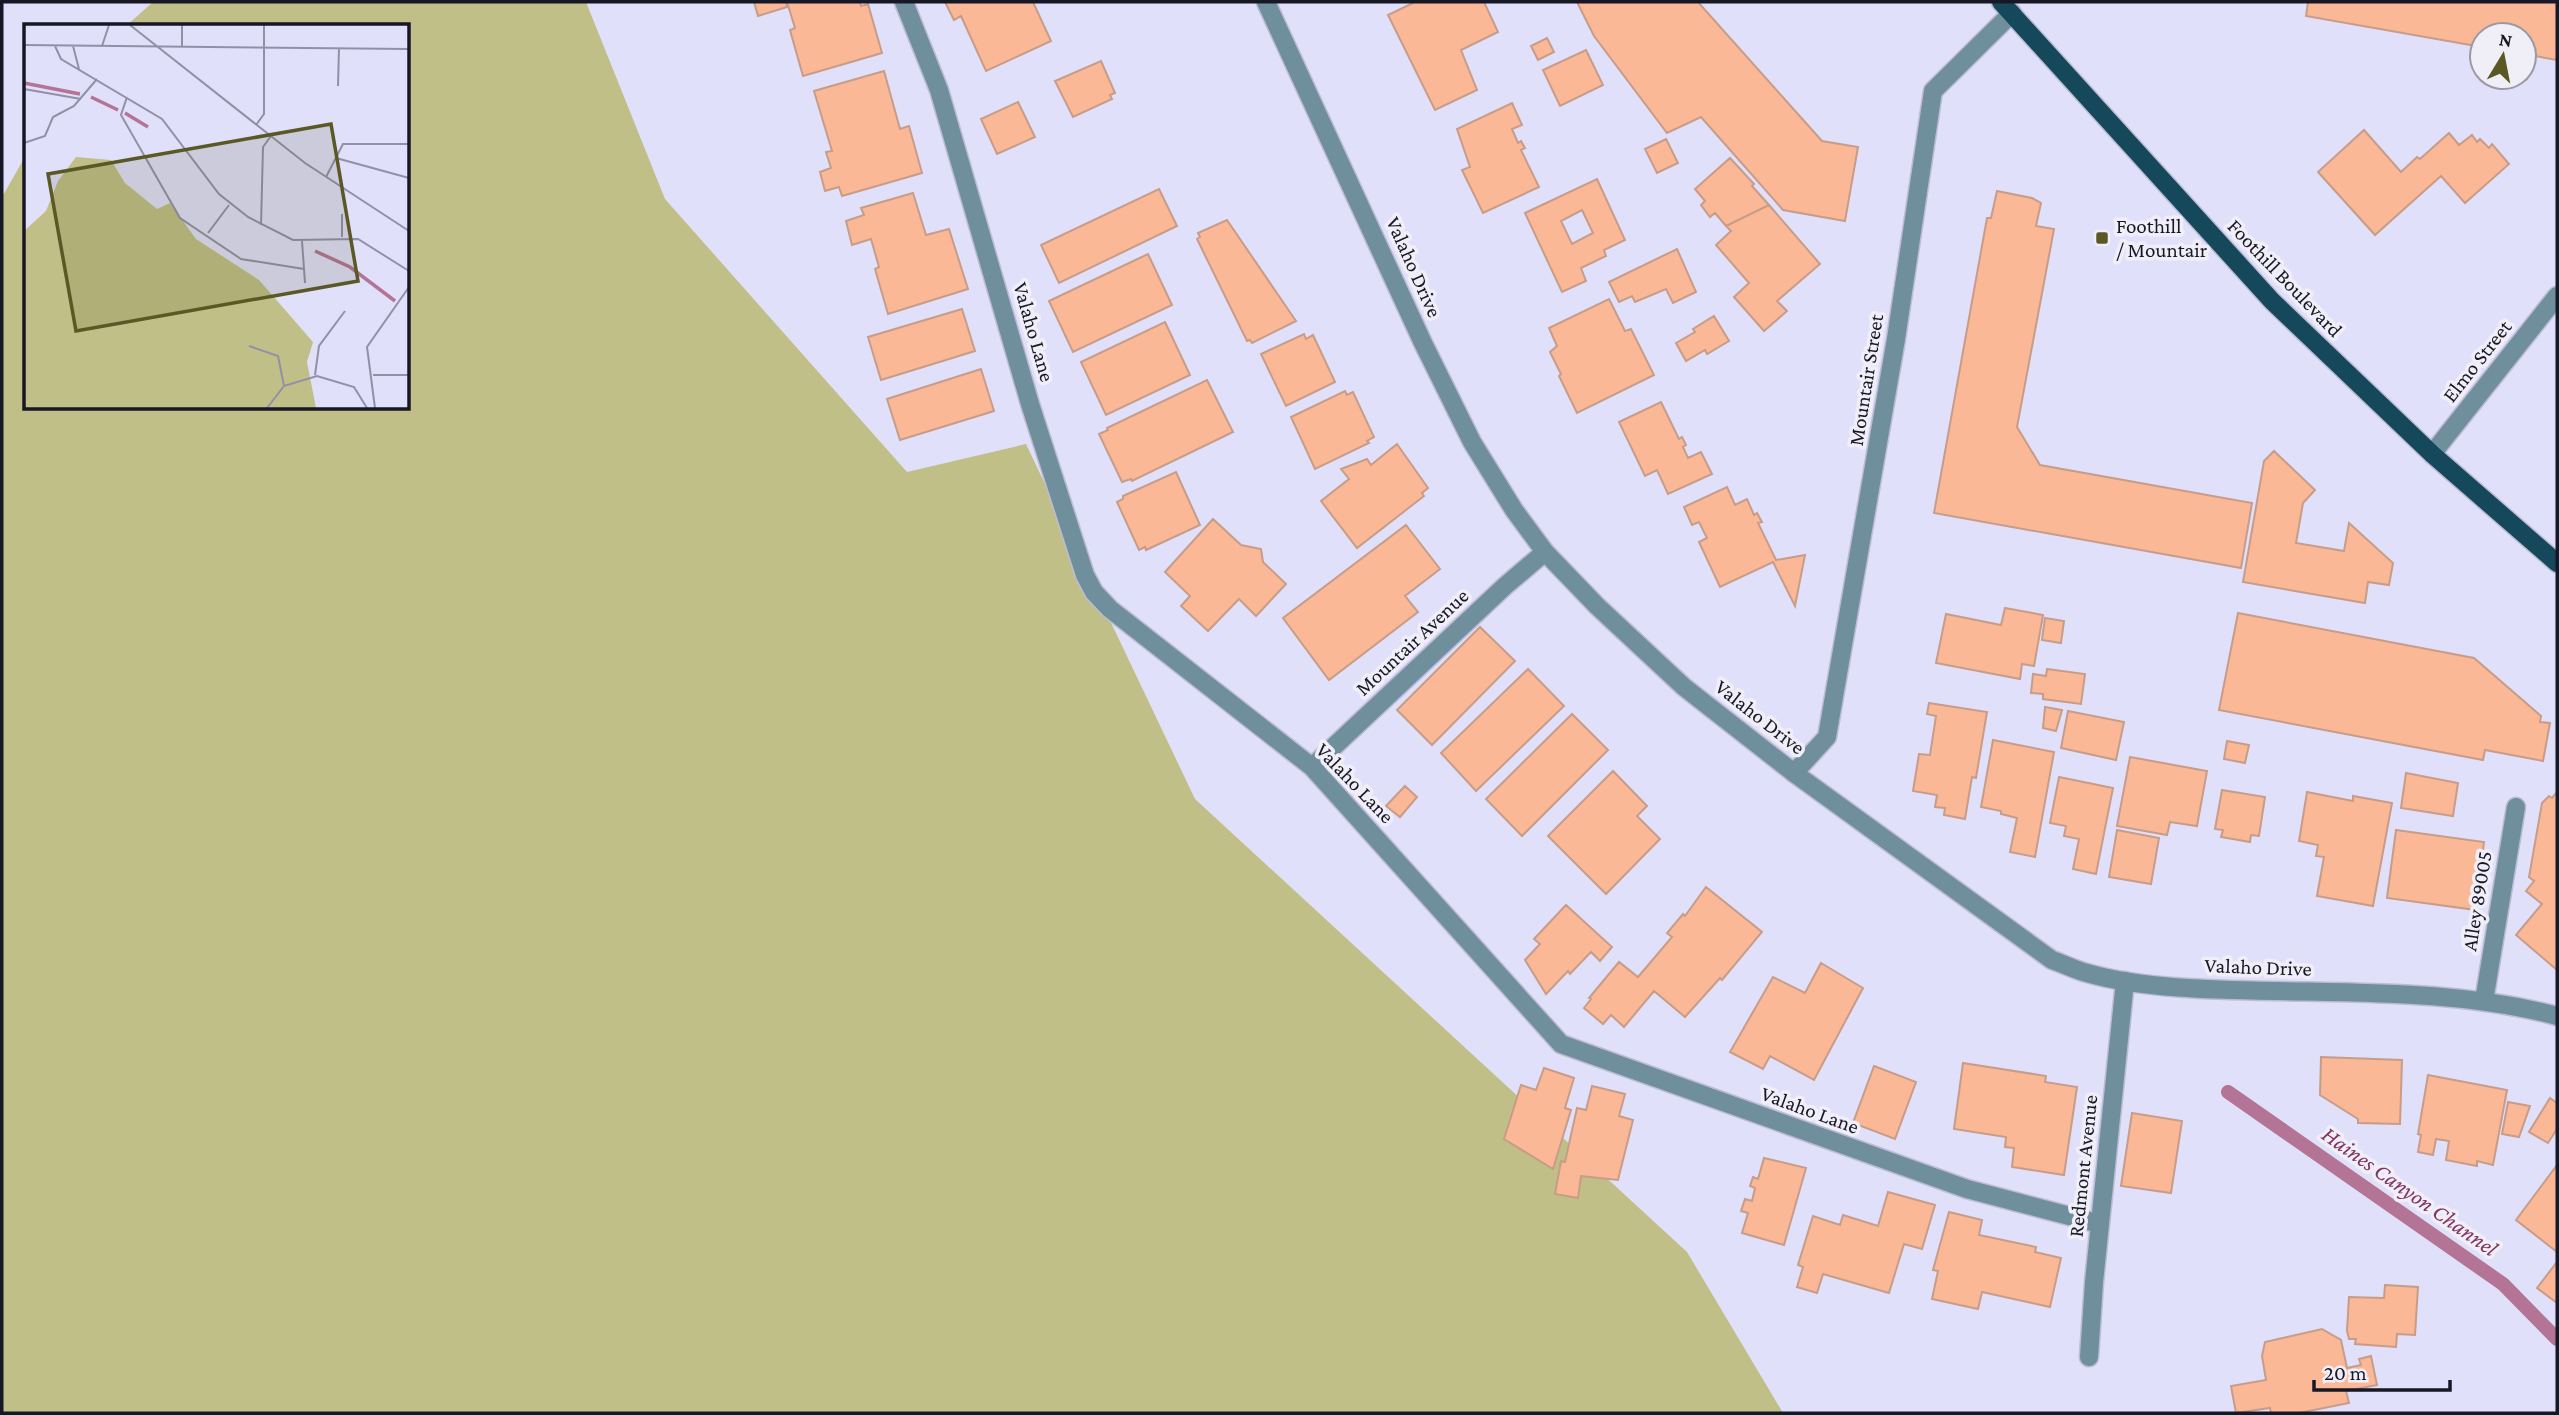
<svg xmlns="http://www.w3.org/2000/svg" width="2559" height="1415" font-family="'Crimson Pro',serif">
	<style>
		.green { fill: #c0bf87 }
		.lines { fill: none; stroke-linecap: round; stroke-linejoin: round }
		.stream { stroke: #b37495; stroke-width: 14 }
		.building { fill: #fbb897; stroke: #c79c88; stroke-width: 2; fill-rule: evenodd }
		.service-casing { stroke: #bdbcd5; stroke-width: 21 }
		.minor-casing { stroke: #bdbcd5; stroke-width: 21 }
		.tertiary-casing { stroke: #bdbcd5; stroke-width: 21 }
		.primary-casing { stroke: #bdbcd5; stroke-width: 21 }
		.service { stroke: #708f9d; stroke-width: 18 }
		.minor { stroke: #708f9d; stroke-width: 18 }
		.tertiary { stroke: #708f9d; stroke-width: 18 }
		.primary { stroke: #16485b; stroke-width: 18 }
		.poi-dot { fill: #5a5825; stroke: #f0eff8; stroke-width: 2.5 }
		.labels { text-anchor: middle; stroke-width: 7; stroke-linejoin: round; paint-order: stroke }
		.poi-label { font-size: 21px; fill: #181726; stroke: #f0eff8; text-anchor: start }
		.street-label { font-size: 21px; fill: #181726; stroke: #f0eff8 }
		.water-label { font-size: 23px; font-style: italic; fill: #833562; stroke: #f0eff8 }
		.inset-river { fill: none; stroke: #b37495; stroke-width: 3.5 }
		.inset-road { fill: none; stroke: #9190a6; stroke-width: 2 }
		.view { fill: #5a5825; fill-opacity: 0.15; stroke: #5a5825; stroke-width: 3.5 }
		.inset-edge { fill: none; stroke: #181726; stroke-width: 3.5 }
	</style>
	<rect width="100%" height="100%" fill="#e1e0fb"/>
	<!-- green -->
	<path class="green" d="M153,2H586L665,199L907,472L1026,444L1195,799L1687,1252L1783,1413H2V197L26,155V408H408V26H126Z"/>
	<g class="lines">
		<!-- stream -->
		<path class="stream" d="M2228,1092L2503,1284L2557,1339"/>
	</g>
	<!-- building -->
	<path class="building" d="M754,2H786L787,7L758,16Z
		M787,2H860L861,6L868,4L882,53L803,76L790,30L795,28Z
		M945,2H1033L1051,41L986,71L961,16L954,20Z
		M1415,2H1484L1498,32L1461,50L1477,90L1435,110L1388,15Z
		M1577,2H1698L1822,141L1858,147L1845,221L1783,210L1701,117L1667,133L1594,36Z
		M2308,2H2557V60L2524,54V35H2482V47L2306,16Z
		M1547,38L1554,52L1538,60L1531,46Z
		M1586,50L1603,85L1560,106L1543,70Z
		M1101,61L1115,93L1110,95L1112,99L1073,117L1055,81Z
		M884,71L900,129L909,126L922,173L842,196L839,187L825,191L820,172L831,168L826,152L832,151L814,91Z
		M1018,102L1035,137L997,154L981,119Z
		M1512,103L1522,125L1512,129L1518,143L1521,141L1525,148L1521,150L1539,187L1483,213L1462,170L1470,167L1457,129Z
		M2364,130L2401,172L2417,157L2420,159L2449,133L2459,145L2472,135L2477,142L2480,139L2489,148L2492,144L2509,164L2465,203L2441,176L2375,235L2318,172Z
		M1666,139L1678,163L1657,173L1645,149Z
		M1730,158L1754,184L1752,186L1769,205L1726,226L1715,213L1710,217L1701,205L1705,201L1695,189Z
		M1597,179L1625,240L1604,250L1606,256L1581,268L1586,281L1562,292L1525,213ZM1582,210L1593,233L1572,244L1561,221Z
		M1159,189L1177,226L1059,283L1041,245Z
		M1997,191L2032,198L2041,203L2036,226L2054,229L2017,427L2040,465L2252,503L2241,568L1934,513L1987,218H1991Z
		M913,193L926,235L949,229L968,289L888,314L875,269L879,267L871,239L852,245L846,221L864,215L861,208Z
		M1769,205L1820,264L1777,301L1787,311L1764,331L1734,297L1749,283L1716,245L1731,231L1726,226Z
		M1227,220L1296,321L1252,343L1250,340L1247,341L1197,239L1200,237L1198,233Z
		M1677,249L1696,292L1673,303L1666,289L1635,302L1632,296L1619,302L1609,282Z
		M1148,254L1172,305L1073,352L1049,301Z
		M1609,299L1625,331L1631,329L1654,375L1577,413L1559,376L1561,374L1550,352L1557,346L1549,328Z
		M962,309L975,351L881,380L868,337Z
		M1714,316L1729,341L1707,354L1705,350L1686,361L1676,343L1695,332L1693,329Z
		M1165,322L1190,375L1106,415L1081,362Z
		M1304,334L1306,339L1313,335L1335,382L1286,406L1261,354Z
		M981,369L994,411L900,440L887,399Z
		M1207,380L1233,432L1132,481L1131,479L1122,482L1099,434L1108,430L1107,428Z
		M1345,391L1347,395L1353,392L1374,437L1367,441L1369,443L1315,469L1291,417Z
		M1661,402L1679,439L1682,437L1686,445L1683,447L1688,458L1701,452L1712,474L1668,494L1657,470L1645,476L1619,422Z
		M1397,444L1428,488L1422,493L1424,496L1357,548L1321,501L1349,479L1341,469L1367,459L1371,465Z
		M2274,451L2315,490L2303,503L2296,543L2344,551L2349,523L2393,563L2389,585L2368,582L2365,603L2243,582L2264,461Z
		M1176,472L1200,525L1146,550L1145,547L1139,550L1117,502L1123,499V496Z
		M1727,487L1735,505L1747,499L1754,515L1757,513L1762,522L1758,523L1776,560L1805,555L1795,606L1773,562L1720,587L1699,542L1707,538L1699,522L1692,525L1684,507Z
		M1213,519L1241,545L1261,549L1263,562L1286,584L1256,616L1239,599L1208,631L1181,606L1190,596L1165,572Z
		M1406,525L1440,569L1405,596L1418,612L1329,680L1283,618Z
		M2005,608L2043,615L2034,666L2022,664L2020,679L1936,663L1946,614L2001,625Z
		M2238,613L2474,658L2541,716L2540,722L2550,723L2543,761L2485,750L2483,760L2219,710Z
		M2045,618L2064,621L2061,643L2042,640Z
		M1480,627L1515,661L1432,745L1397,710Z
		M1528,669L1564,706L1476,791L1441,753Z
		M2047,669L2085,674L2081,704L2043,699V694L2031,693L2033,674L2046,676Z
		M1929,703L1987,712L1976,778L1972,777L1965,819L1944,815L1945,808L1935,807L1937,795L1913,791L1919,754L1930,755L1936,716L1927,714Z
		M2045,707L2062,710L2056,731L2043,728Z
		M2068,711L2124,722L2116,760L2061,748Z
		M1572,714L1608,750L1522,836L1486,799Z
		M1993,740L2054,752L2035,857L2010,852L2017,818L2001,814V811L1981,807Z
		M2227,741L2249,745L2245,763L2224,759Z
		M2130,757L2207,771L2197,826L2170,822L2167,835L2117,826Z
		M1613,771L1647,806L1637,816L1660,839L1606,894L1548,836Z
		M2406,773L2458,783L2453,816L2401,808Z
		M2059,777L2113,788L2096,874L2073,869L2079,839L2064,836L2066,826L2050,823Z
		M1405,786L1417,797L1400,817L1386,806Z
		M2222,790L2265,797L2259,836L2251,835L2250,842L2221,837L2223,830L2215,829Z
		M2307,792L2353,801V796L2392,803L2373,906L2317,896L2324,857L2316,856L2318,845L2299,841Z
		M2557,792V970L2516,935L2542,904L2526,891L2534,881L2529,877L2542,803L2549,796L2552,798Z
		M2117,830L2159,838L2151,884L2109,877Z
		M2396,830L2484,842L2476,910L2387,898Z
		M1706,887L1762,932L1722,980L1720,978L1685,1017L1654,991L1624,1027L1611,1015L1603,1024L1584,1008L1591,999L1589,998L1619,962L1638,977L1672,937L1667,933L1683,914L1685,916Z
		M1566,905L1612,947L1600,961L1591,952L1570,974L1568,971L1546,994L1525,960L1540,944L1534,939Z
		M1821,963L1863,988L1814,1080L1770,1056L1763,1069L1730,1052L1773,977L1805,993Z
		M2321,1057L2402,1060L2400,1124L2358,1123V1119L2320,1095Z
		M1963,1063L2046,1076L2045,1082L2077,1087L2064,1175L2012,1167L2014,1148L2005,1147L2006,1137L1954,1129Z
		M1874,1066L1916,1082L1895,1139L1853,1123Z
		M1544,1068L1574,1078L1565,1108L1571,1110L1553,1169L1504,1139L1521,1085L1536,1090Z
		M2428,1075L2507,1090L2493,1165L2477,1161V1166L2446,1160L2449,1141L2436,1139L2433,1155L2418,1152L2421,1135L2418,1134Z
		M1592,1086L1625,1094L1619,1116L1633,1120L1618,1180L1581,1176L1578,1198L1555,1194L1561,1161L1565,1162L1577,1108L1586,1110Z
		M2550,1098L2557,1103V1129L2548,1143L2529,1132Z
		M2508,1102L2530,1106L2519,1137L2502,1134Z
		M2132,1113L2182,1121L2171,1193L2121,1186Z
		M1764,1158L1806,1168L1784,1245L1742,1233L1748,1213L1741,1211L1745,1199L1752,1201L1755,1188L1750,1186L1753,1177L1758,1179Z
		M2557,1165V1252L2516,1220Z
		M1888,1192L1935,1205L1922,1249L1904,1244L1889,1293L1823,1274L1817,1293L1797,1287L1803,1267L1798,1265L1813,1216L1840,1225L1843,1215L1878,1226Z
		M1949,1212L1982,1220L1979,1235L2036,1247L2035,1252L2061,1258L2050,1307L1982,1292L1978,1309L1932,1299L1938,1271L1933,1270Z
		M2557,1262V1303L2537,1288Z
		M2385,1285L2418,1287L2415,1335L2397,1334L2396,1347L2355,1344L2356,1339H2349L2347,1331L2349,1297L2384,1298Z
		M2322,1329L2341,1340L2347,1368L2361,1365L2359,1359L2371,1356L2377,1385L2346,1391L2349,1403L2299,1413H2271L2270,1408L2236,1413L2231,1386L2266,1380L2262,1356L2265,1342Z"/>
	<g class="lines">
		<!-- service casing -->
		<g class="service-casing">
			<path id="service" d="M2484,1001L2516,807"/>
		</g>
		<!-- minor casing -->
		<g class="minor-casing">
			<path id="minor" d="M904,2L939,90L1030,404L1085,575L1094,592L1110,609L1312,767L1561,1044L1967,1189L2100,1224
				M2432,454L2557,296
				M1312,767L1505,586L1545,552
				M1794,773L1827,737L1896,339L1933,91L2012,13
				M2089,1357L2094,1282L2125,981"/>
		</g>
		<!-- tertiary casing -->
		<g class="tertiary-casing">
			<path id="tertiary" d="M1266,2L1423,343L1472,442L1514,510L1545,552L1597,606L1684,687L1794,773L2052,960C2064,964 2075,970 2087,973C2142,989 2219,990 2277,991C2370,993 2467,992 2557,1016"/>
		</g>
		<!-- primary casing -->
		<g class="primary-casing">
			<path id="primary" d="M2001,2L2272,301L2432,454L2557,563"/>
		</g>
		<!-- service -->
		<use href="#service" class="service"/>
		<!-- minor -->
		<use href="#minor" class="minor"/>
		<!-- tertiary -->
		<use href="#tertiary" class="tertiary"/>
		<!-- primary -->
		<use href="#primary" class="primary"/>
	</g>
	<!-- markers -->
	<rect class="poi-dot" x="2095" y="231" width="14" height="14" rx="3.5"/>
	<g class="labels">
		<!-- poi labels -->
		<g class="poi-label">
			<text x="2116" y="233">Foothill<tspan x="2116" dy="24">/ Mountair</tspan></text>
		</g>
		<!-- street labels -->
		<g class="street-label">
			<text transform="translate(1414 267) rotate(66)" y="7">Valaho Drive</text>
			<text transform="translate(2285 278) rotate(46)" y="7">Foothill Boulevard</text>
			<text transform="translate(1034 332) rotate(74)" y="7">Valaho Lane</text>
			<text transform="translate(2477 361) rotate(-52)" y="7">Elmo Street</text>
			<text transform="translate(1866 380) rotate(-81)" y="7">Mountair Street</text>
			<text transform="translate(1412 642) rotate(-43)" y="7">Mountair Avenue</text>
			<text transform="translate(1760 717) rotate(38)" y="7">Valaho Drive</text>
			<text transform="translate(1355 783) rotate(46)" y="7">Valaho Lane</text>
			<text transform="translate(2477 901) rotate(-81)" y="7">Alley 89005</text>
			<text transform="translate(2258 967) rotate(2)" y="7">Valaho Drive</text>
			<text transform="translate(1810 1110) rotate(20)" y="7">Valaho Lane</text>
			<text transform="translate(2083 1166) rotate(-84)" y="7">Redmont Avenue</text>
		</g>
		<!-- water labels -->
		<g class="water-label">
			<text transform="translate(2410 1191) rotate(35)" y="8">Haines Canyon Channel</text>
		</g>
	</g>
	<!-- overview -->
	<g transform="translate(24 24)">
		<rect width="385" height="385" fill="#e1e0fb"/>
		<path d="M52,133L87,136L101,159L133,185L146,179L172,215L235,256L289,318L283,338L292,384H0V207L22,187L34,157Z" fill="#c0bf87"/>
		<path class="inset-river" d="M0,59L56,70M67,73L94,86M101,89L124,103M291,227L326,243L371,277"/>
		<path class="inset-road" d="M106,1L281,139L385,207M158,1V23M0,21L385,25M31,22L37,35L138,95L195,170L224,193L269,216L334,215L385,247M49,22L55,45M78,22L85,1M314,62L315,24M0,65L57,75M103,73L97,91L156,194L217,235L280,245M232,101L240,90V1M0,119L21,112L29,93L50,82L73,55M312,134L385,154M302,153L319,120H385M318,190V213M237,201L239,123L247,112M184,209L205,181M278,217L281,259M225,322L254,332L260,362L293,352L330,363L343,384M291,351L295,322L321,287M349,351H385M243,384L260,362M351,384L343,323L385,263"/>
		<path class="view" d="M307,100L334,257L52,307L24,150Z"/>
		<rect width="385" height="385" class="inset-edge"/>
	</g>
	<!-- border -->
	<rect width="2559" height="1415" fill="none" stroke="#181726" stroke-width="7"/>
	<!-- north arrow -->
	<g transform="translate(2503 56) rotate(10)"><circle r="33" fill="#f0eff8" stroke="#9a99a4" stroke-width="2"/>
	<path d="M0-5L12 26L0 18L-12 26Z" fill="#5a5825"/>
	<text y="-10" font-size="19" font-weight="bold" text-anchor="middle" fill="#181726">N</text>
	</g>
	<!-- scale -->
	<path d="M2314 1380v10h136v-10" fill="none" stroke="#181726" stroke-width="3.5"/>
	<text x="2324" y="1380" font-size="21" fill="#181726" stroke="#f0eff8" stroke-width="5" paint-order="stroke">20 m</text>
</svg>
